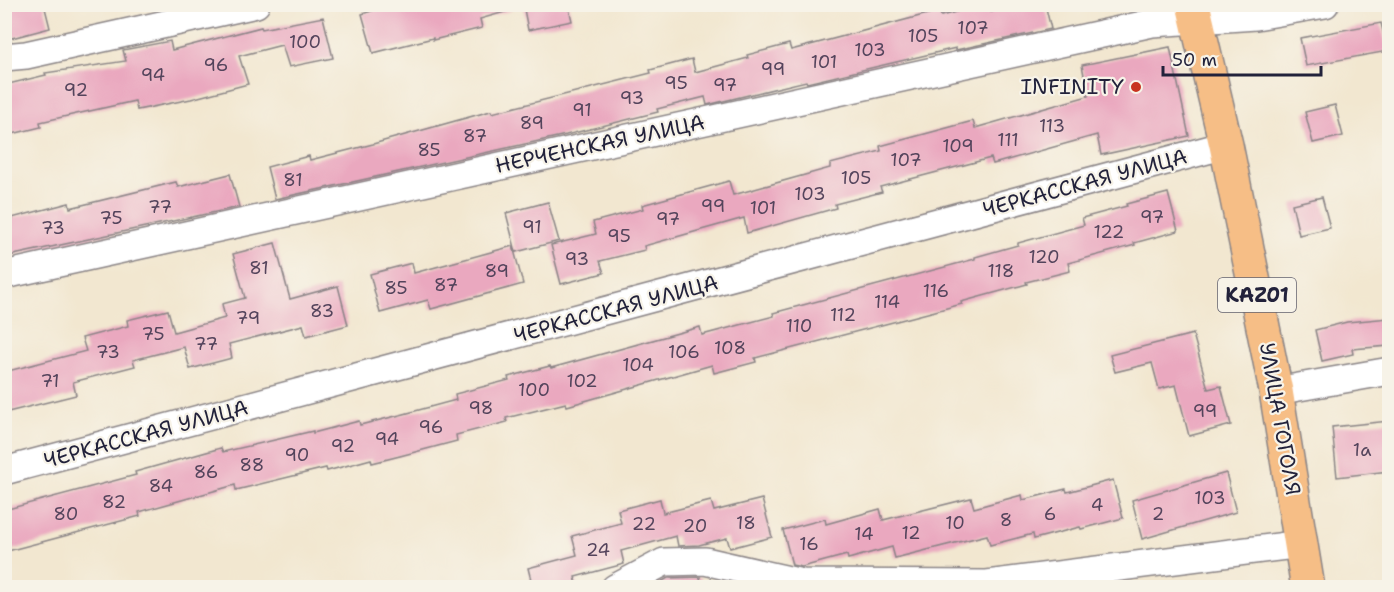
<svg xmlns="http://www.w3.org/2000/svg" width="1394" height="592" font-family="'Shantell Sans',sans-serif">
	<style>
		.building { fill: #eaa8bf }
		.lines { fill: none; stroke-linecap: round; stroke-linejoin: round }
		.minor-casing { stroke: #8a8486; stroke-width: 30 }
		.highway-casing { stroke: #8a8486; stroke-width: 36 }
		.minor { stroke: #fff; stroke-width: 27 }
		.highway { stroke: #f6be86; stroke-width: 33 }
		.poi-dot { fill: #c8321e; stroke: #f7f3e8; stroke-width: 2 }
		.labels { text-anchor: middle; stroke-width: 4.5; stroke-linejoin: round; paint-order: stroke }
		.number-label { font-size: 18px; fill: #54445c }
		.shield { fill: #f7f3e8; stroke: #62616f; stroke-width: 1.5 }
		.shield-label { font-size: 20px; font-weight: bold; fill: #22223b }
		.poi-label { font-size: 21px; fill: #22223b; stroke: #f7f3e8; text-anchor: end }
		.street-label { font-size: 21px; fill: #22223b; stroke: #f7f3e8 }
	</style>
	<rect width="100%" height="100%" fill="#f7f3e8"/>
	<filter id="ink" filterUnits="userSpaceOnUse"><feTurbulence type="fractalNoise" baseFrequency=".0167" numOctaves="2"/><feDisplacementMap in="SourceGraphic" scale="12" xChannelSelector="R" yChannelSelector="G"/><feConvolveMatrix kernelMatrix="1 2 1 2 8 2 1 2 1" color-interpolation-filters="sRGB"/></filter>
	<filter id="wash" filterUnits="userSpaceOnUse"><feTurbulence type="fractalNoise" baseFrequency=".008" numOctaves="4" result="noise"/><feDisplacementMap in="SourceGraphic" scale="24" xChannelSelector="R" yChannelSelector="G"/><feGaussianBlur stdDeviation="1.35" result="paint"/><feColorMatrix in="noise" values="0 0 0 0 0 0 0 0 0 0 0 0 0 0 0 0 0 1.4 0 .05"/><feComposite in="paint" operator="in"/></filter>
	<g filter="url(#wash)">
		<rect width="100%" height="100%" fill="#f2e7d0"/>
		<g id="blocks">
			<!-- building -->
			<path class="building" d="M4,4H44L50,28L8,39L4,25Z
				M393,4H511L512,10L480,19L482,28L433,40V38L373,53L362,14Z
				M523,4H568L572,21L528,30Z
				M985,4H989L991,12L1021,4H1045L1051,29L956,50V48L807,83L806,81L707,105L705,97L657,109L658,112L566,135L275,199L267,167L309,156L310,160L373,144L491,111L492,113L651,73L650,70L692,59L695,72L748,58L747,55L789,44L791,50L939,11L941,16Z
				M323,17L333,58L289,67L282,45L239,56L248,84L191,99L137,110L135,101L40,122L41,127L4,136V85L46,75L45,73L126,61L123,50L170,41L172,50L261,27L262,29Z
				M1381,23L1388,51L1306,66L1300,38Z
				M1170,47L1189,136L1101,155L1097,135L993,164L991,158L880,187L882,192L835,204L836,208L747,233L744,218L644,246L645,250L600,261L604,273L561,284L551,245L596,234L593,222L643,209L642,205L729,181L733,195L830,168V164L881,151L880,146L973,121L975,128L1088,96L1082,65Z
				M1335,105L1343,136L1313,143L1305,112Z
				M230,174L239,207L4,257V220L69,203L70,208L176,182L178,187Z
				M1168,193L1178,231L1134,243L1135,245L1068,263L1070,271L1026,282L1027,284L961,302L962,304L755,358L756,362L714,373L712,365L567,406L566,403L506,418L507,422L456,435L457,441L400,456L372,463L371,459L327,471L326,468L236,490L235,485L139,512L140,516L4,552V510L136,475L135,472L221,448L223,452L313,431V433L359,421L360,425L404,414L456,400L455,394L509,380L508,377L550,366L551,368L700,327L702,335L774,316L773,313L975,259V257L1018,245V243L1084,225L1082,218L1127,206L1126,204Z
				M1322,197L1330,228L1299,235L1292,204Z
				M548,202L559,241L516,252L506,213Z
				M275,243L290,299L338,286L348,325L306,336L303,325L229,344L232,358L190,369L184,347L133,360L135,366L73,382L76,395L4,413V372L86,351L82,338L128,326L127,320L168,310L174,332L225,318L222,304L245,298L233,254Z
				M513,246L523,284L431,309L428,300L380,313L370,274L412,263L414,273Z
				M1389,318V346L1352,349L1353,354L1322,361L1315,330L1347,322Z
				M1193,334L1208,389L1221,386L1231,425L1189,436L1176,385L1159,389L1152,363L1115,372L1110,355Z
				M1389,421V471L1337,477L1332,427Z
				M1226,473L1236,512L1142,539L1132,500Z
				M1113,480L1123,518L1081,529L1080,527L1034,539L1033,534L990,545L987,535L895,558L892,547L848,559L847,555L802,567L792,565L783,530L825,519L826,524L880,509L883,520L971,498L974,508L1022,495L1023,500L1066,489L1067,492Z
				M660,499L663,513L711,501L714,511L762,499L772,537L730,548L727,538L699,545L678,546L676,536L621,551L624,564L575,577L578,588H533L528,568L577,555L572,536L621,523L618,510Z
				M700,577L702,588H650L668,578Z"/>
		</g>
	</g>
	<g filter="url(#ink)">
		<use href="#blocks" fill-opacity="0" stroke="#8a8486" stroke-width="1.5"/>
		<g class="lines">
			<!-- minor casing -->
			<g class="minor-casing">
				<path id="minor" d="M4,57L26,55L256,4
					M4,275L1152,23L1256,16L1325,4
					M1276,391L1390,371
					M4,471L1226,145
					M615,588L664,562L705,561L802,583L987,584L1302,544"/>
			</g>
			<!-- highway casing -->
			<g class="highway-casing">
				<path id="highway" d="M1193,4L1226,145L1276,391L1308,588"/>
			</g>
			<!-- minor -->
			<use href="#minor" class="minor"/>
			<!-- highway -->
			<use href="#highway" class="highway"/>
		</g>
	</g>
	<!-- markers -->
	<circle class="poi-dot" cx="1136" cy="87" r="6"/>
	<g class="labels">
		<!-- number labels -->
		<g class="number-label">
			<text x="973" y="34">107</text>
			<text x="923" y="42">105</text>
			<text x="305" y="48">100</text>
			<text x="870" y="56">103</text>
			<text x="824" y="68">101</text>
			<text x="216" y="71">96</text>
			<text x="773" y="75">99</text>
			<text x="153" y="81">94</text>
			<text x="676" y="89">95</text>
			<text x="725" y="91">97</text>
			<text x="76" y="96">92</text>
			<text x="632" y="104">93</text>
			<text x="582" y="116">91</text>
			<text x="532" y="129">89</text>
			<text x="1052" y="132">113</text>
			<text x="475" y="142">87</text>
			<text x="1008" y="146">111</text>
			<text x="958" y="152">109</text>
			<text x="429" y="156">85</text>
			<text x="906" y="166">107</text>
			<text x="856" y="184">105</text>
			<text x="293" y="186">81</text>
			<text x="810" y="200">103</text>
			<text x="713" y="212">99</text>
			<text x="160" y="213">77</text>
			<text x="763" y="214">101</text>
			<text x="1152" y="223">97</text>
			<text x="111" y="224">75</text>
			<text x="668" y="225">97</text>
			<text x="532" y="233">91</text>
			<text x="53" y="234">73</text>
			<text x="1109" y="238">122</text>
			<text x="619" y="242">95</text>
			<text x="1044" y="263">120</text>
			<text x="577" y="265">93</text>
			<text x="259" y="274">81</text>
			<text x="497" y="277">89</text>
			<text x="1001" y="277">118</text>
			<text x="446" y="291">87</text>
			<text x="396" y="294">85</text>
			<text x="936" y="297">116</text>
			<text x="887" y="308">114</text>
			<text x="322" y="317">83</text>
			<text x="843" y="321">112</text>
			<text x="248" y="324">79</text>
			<text x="799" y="332">110</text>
			<text x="153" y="340">75</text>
			<text x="206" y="350">77</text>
			<text x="730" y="354">108</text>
			<text x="108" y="358">73</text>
			<text x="684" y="358">106</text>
			<text x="638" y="371">104</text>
			<text x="50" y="387">71</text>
			<text x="582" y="387">102</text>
			<text x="534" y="396">100</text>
			<text x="481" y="414">98</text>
			<text x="1205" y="417">99</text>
			<text x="431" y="433">96</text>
			<text x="387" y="445">94</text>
			<text x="343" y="452">92</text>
			<text x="1362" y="456">1а</text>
			<text x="297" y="461">90</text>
			<text x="252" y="471">88</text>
			<text x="206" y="478">86</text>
			<text x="161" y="492">84</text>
			<text x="1210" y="504">103</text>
			<text x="114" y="508">82</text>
			<text x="1097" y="511">4</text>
			<text x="66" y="520">80</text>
			<text x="1050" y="520">6</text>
			<text x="1158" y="520">2</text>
			<text x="1006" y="526">8</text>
			<text x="746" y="529">18</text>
			<text x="955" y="529">10</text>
			<text x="644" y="530">22</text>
			<text x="695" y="532">20</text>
			<text x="911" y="539">12</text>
			<text x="864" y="540">14</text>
			<text x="809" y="550">16</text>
			<text x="598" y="556">24</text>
		</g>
		<!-- shield labels -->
		<rect class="shield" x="1218" y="278" width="78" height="34" rx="4.5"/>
		<g class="shield-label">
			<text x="1257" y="302">KАZ01</text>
		</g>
		<!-- poi labels -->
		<g class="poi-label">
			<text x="1124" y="94">INFINITY</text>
		</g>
		<!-- street labels -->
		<g class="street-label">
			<text transform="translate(600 144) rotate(-12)" y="7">НЕРЧЕНСКАЯ УЛИЦА</text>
			<text transform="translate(1085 183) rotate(-15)" y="7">ЧЕРКАССКАЯ УЛИЦА</text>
			<text transform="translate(616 309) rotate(-15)" y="7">ЧЕРКАССКАЯ УЛИЦА</text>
			<text transform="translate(1280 419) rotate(80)" y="7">УЛИЦА ГОГОЛЯ</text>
			<text transform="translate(146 434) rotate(-15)" y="7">ЧЕРКАССКАЯ УЛИЦА</text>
		</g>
	</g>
	<!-- margin -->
	<rect width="1394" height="592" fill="none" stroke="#f7f3e8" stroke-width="24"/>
	<!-- scale -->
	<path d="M1163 66v9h158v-9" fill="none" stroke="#22223b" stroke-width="3"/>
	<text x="1172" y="66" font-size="18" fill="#22223b" stroke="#f7f3e8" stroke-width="4.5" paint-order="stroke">50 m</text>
</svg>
